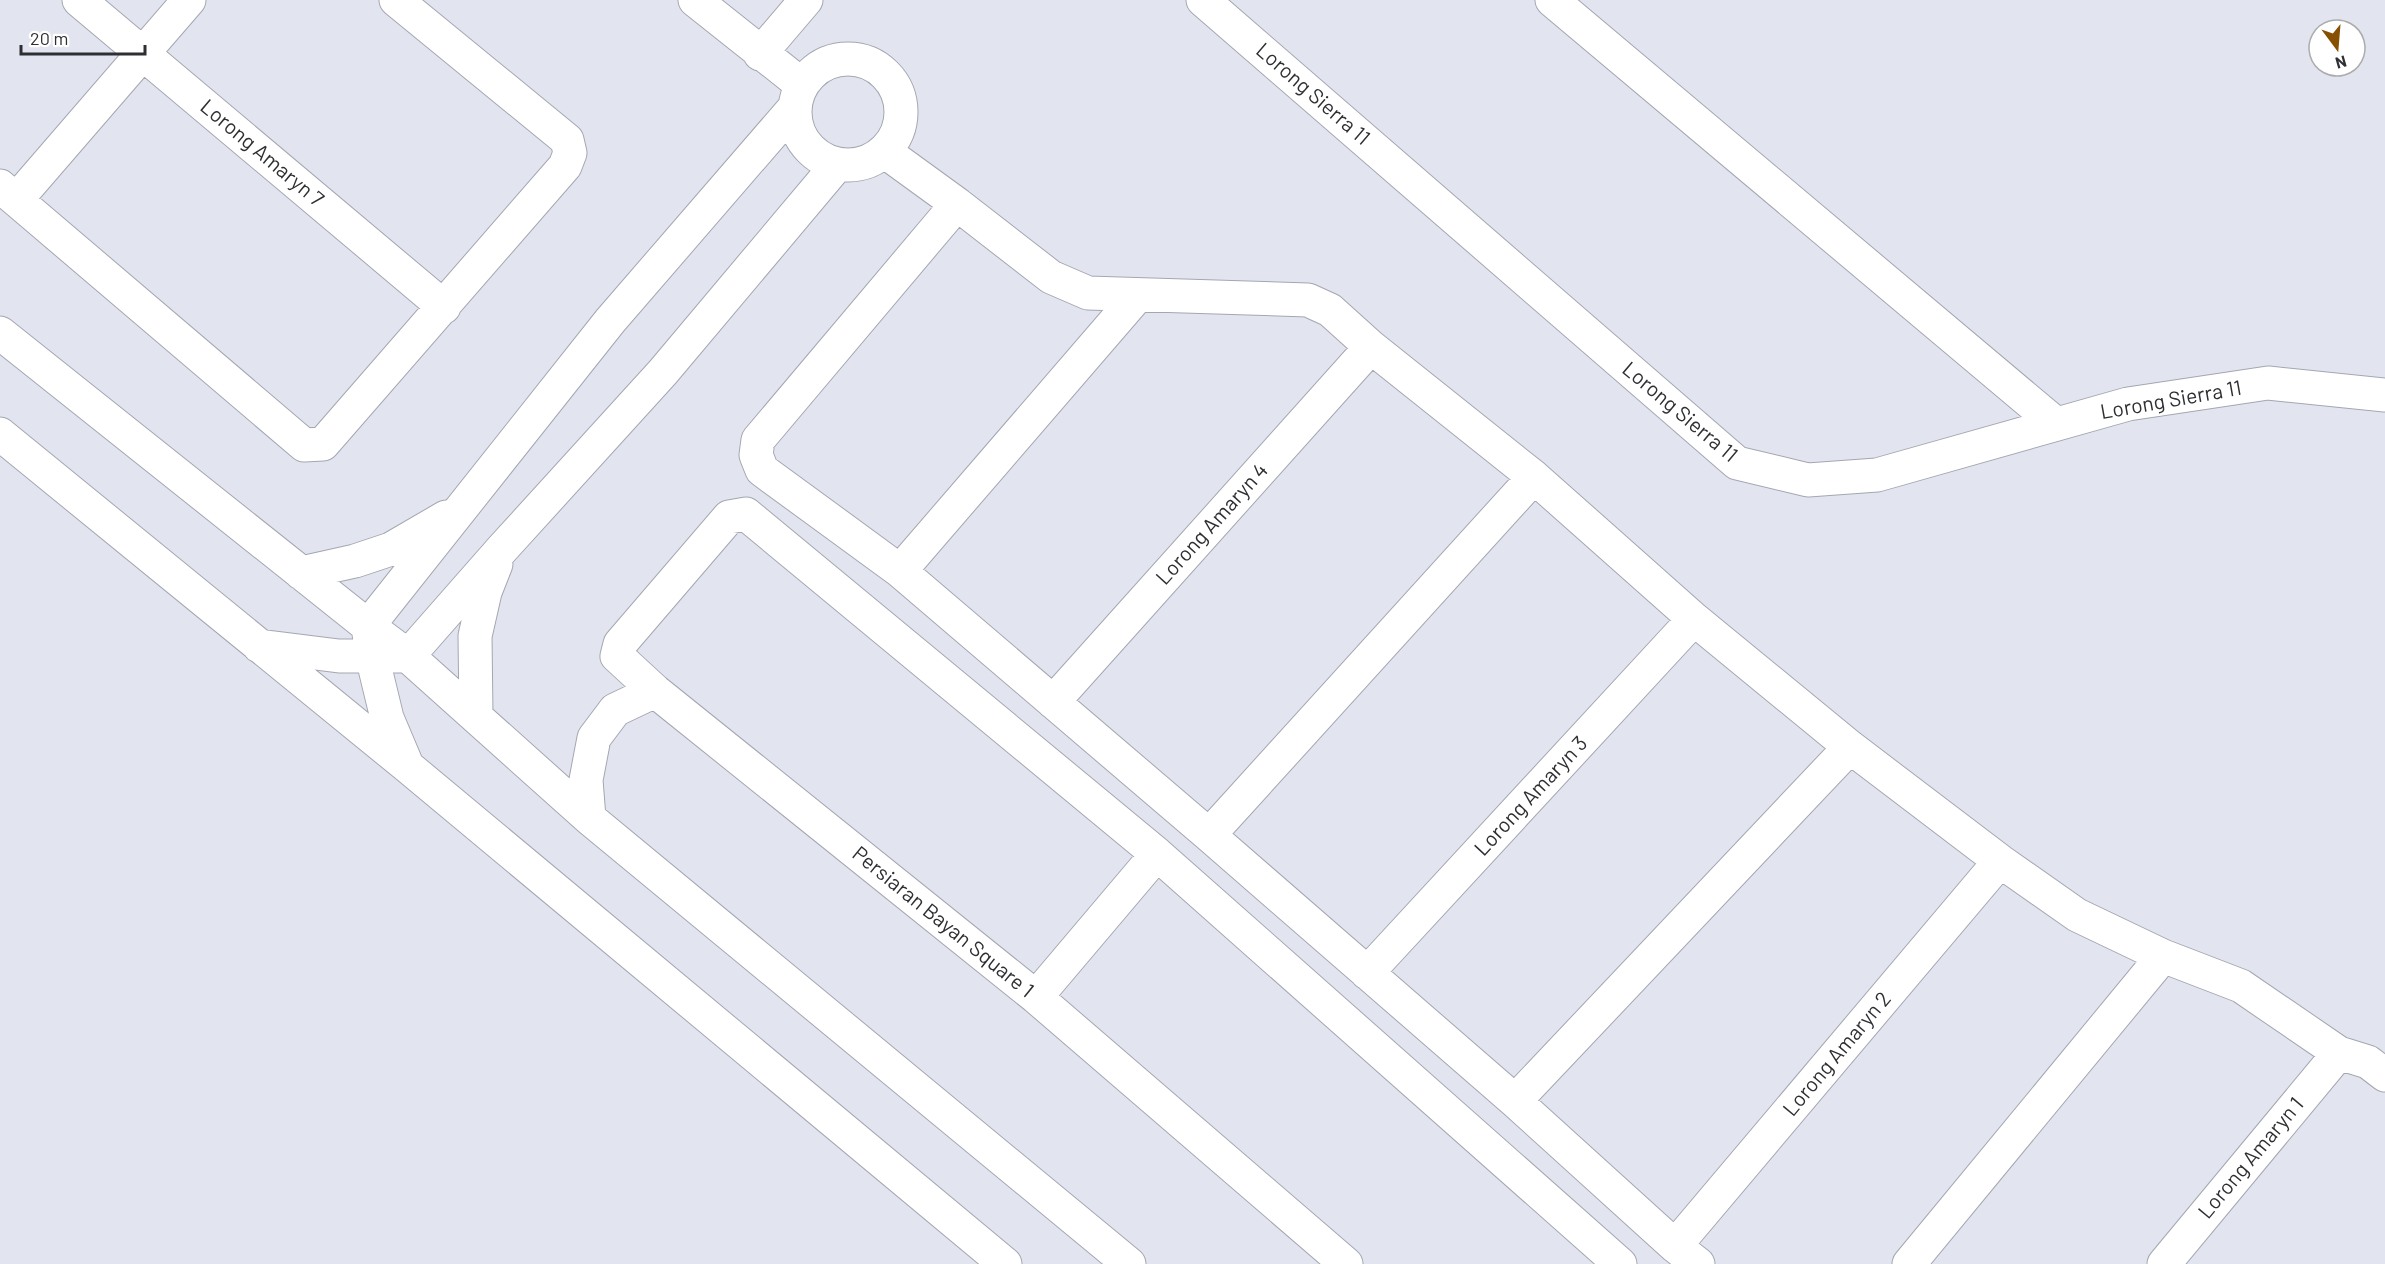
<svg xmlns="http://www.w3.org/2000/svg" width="2385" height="1264" font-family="Barlow,sans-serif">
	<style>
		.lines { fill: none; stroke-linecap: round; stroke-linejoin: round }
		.minor-casing { stroke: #a4a7b1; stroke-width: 35 }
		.minor { stroke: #fff; stroke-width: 33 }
		.labels { text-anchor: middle; stroke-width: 4.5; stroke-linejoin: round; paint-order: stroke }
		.street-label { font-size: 21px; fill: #2e2f33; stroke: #fff }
	</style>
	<rect width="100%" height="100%" fill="#e2e5ef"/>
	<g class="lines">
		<!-- minor casing -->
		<g class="minor-casing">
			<path id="minor" d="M79,0L444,307
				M695,0L802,85
				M1203,0L1737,463L1808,480L1877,475L2128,404L2268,383L2385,395
				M1552,0L2056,424
				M760,54L806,0
				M795 112a53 53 0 1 1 106 0a53 53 0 1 1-106 0Z
				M884,151L957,204L1051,277L1088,293L1308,300L1330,310L1371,347L1534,477L1694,619L1850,747L2000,861L2077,915L2163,956L2241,986L2339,1053L2368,1062L2385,1075
				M0,186L304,445L323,444L565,166L570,153L567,140L396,0
				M17,199L189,0
				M957,204L758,440L756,455L762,470L900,571L1209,835L1515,1101L1675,1246L1698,1264
				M0,333L368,626L408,656L589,818L1129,1264
				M0,434L407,766L1005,1264
				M900,571L1138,295
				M301,573L355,561L391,549L446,517
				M259,646L339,656H408L502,549L663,372L837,165
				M1053,702L1371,347
				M476,716L475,636L485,592L496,564
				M406,763L387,718L372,656L368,626L610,321L795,107
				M589,818L586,780L594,738L615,710L655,691
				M1209,835L1534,477
				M1367,973L1694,619
				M1036,997L1157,854
				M1515,1101L1850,747
				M1675,1246L2000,861
				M1346,1264L1036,997L655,691L617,656L620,644L729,517L746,514L1157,854L1620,1264
				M1909,1264L2163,956
				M2164,1264L2339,1053"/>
		</g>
		<!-- minor -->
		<use href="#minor" class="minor"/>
	</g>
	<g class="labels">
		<!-- street labels -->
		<g class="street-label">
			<text transform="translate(1313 94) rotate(41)" y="7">Lorong Sierra 11</text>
			<text transform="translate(262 153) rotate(40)" y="7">Lorong Amaryn 7</text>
			<text transform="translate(2171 400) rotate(-10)" y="7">Lorong Sierra 11</text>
			<text transform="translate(1680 412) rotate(40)" y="7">Lorong Sierra 11</text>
			<text transform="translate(1212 524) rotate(-48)" y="7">Lorong Amaryn 4</text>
			<text transform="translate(1531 796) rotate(-47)" y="7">Lorong Amaryn 3</text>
			<text transform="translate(943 922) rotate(39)" y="7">Persiaran Bayan Square 1</text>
			<text transform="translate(1837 1054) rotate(-50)" y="7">Lorong Amaryn 2</text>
			<text transform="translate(2251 1158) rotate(-50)" y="7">Lorong Amaryn 1</text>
		</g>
	</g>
	<!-- north arrow -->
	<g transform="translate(2337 48) rotate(164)"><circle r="28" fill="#ffffff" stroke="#abacad" stroke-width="1.5"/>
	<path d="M0-4.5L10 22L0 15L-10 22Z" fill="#874f02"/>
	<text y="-9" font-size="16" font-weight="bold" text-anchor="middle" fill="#2e2f33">N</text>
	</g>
	<!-- scale -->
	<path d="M21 45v9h124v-9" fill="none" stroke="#2e2f33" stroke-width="3"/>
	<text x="30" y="45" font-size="18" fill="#2e2f33" stroke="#ffffff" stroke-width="4.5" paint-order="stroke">20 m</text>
</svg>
